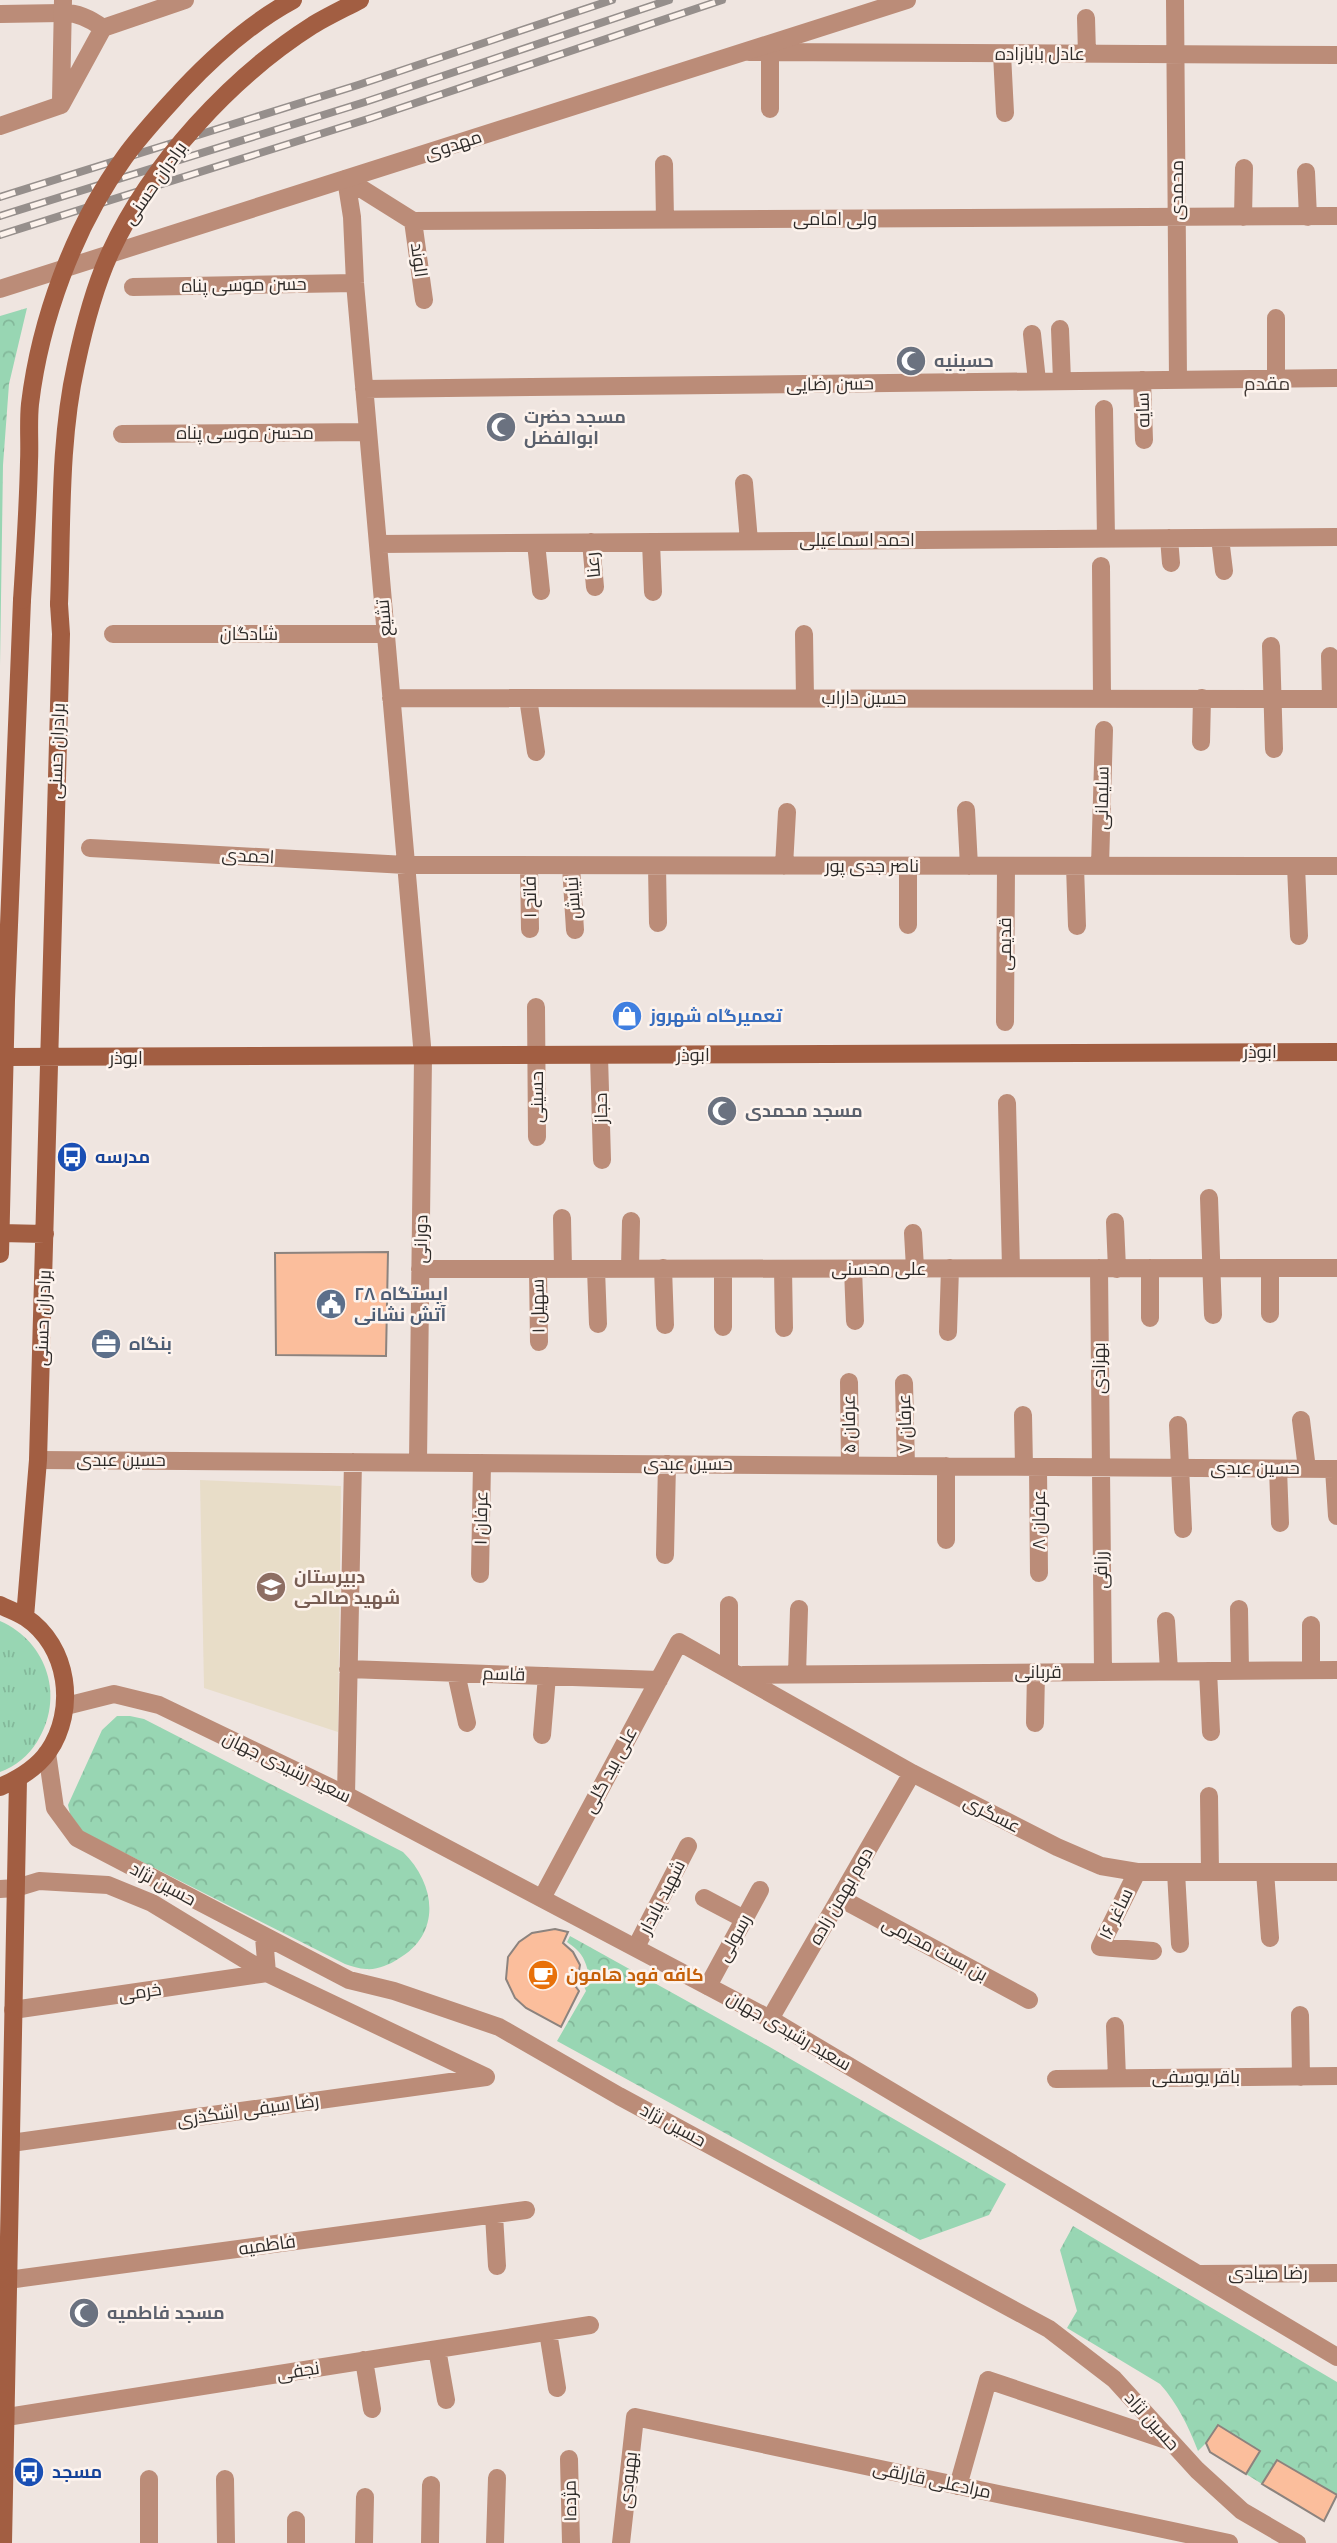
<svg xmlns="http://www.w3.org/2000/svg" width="1337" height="2543" font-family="'PT Serif',Cairo,serif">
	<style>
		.education { fill: #e8ddc8 }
		.grass { fill: url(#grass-tufts) }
		.forest { fill: url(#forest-crowns) }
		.building { fill: #fbbe9c; stroke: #8c837e; stroke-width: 2 }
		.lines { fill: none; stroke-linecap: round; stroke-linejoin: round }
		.minor { stroke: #bb8c78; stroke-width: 18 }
		.tertiary { stroke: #bb8c78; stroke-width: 18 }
		.secondary { stroke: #a25e42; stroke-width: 18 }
		.rail-casing { stroke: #968f8c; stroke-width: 8 }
		.rail { stroke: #fdf3ed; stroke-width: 5; stroke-dasharray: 16; stroke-linecap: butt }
		.secondary-bridge { stroke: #a25e42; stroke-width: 18 }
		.labels { text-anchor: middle; stroke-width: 5; stroke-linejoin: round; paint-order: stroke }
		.street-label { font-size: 18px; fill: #2e2b29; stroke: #fdf3ed }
		.worship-label { font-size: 18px; font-weight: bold; fill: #5b616d; stroke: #fdf3ed; text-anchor: start }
		.shop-label { font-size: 18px; font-weight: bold; fill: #366cbe; stroke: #fdf3ed; text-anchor: start }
		.transit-label { font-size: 18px; font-weight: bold; fill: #164399; stroke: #fdf3ed; text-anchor: start }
		.service-label { font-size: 18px; font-weight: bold; fill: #4e5e75; stroke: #fdf3ed; text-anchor: start }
		.education-label { font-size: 18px; font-weight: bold; fill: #785e54; stroke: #fdf3ed; text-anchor: start }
		.food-label { font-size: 18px; font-weight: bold; fill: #c56008; stroke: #fdf3ed; text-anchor: start }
		.neighbourhood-label { font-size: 19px; fill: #433b37; stroke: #fdf3ed }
	</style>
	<defs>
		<pattern id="grass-tufts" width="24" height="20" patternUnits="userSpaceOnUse" patternTransform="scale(1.75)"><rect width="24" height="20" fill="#98d6b3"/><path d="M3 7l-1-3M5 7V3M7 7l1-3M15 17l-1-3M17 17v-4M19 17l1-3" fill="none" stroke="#83b89a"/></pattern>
		<pattern id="forest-crowns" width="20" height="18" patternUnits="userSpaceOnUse" patternTransform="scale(1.75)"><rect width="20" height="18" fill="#98d6b3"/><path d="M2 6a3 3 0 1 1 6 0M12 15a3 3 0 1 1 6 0" fill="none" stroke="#83b89a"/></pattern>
	</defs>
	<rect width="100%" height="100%" fill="#efe5e0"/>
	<!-- education -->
	<path class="education" d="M200,1480L341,1486L338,1732L204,1688Z"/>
	<!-- grass -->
	<path class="grass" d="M0,1621C48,1642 65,1698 37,1742C29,1755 15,1767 0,1772Z"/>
	<!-- forest -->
	<path class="forest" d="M27,308L9,384L3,465L0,666V316Z
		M117,1716H130L144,1719L403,1852C436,1884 442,1934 398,1959C389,1965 377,1970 366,1969C359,1969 352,1966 345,1964L83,1832L70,1814L68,1805L102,1730Z
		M570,1936L768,2046L1006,2184L989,2215L920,2240L557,2041L586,1991L582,1982L588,1971C584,1956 580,1951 567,1942Z
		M1073,2226L1337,2382V2495L1277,2460L1262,2484L1246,2474L1260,2451L1218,2425L1206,2443L1198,2451C1188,2426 1178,2404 1160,2384L1067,2328L1077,2311L1060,2250Z"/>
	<!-- building -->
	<path class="building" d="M388,1252L386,1356L276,1355L275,1253Z
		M555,1929L568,1932L563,1943L573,1952L580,1965L576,1987L579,1991L561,2027L526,2008L515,1998L506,1979L508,1957L519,1942L532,1933Z
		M1218,2425L1260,2451L1246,2474L1210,2452L1206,2443Z
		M1277,2460L1337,2495L1324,2521L1262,2484Z"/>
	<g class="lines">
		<!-- minor -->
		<path class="minor" d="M1175,0L1178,380
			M0,14L62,13
			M1086,18L1087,54
			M749,52L1337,55
			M770,52V109
			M1002,54L1005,113
			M664,164L665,220
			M1306,172L1308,217
			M346,179L352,217L355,283L423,1057L418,1462
			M346,179L413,221L1337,216
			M1243,217L1244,168
			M413,221L424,300
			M133,287L355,283
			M1060,329L1062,381
			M1032,334L1037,381
			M1276,379V318
			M1142,380L1144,440
			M364,389L1337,378
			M1104,409L1106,539
			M122,434L368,432
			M744,483L749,541
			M1169,538L1171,563
			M1220,538L1224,571
			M591,542L595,587
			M651,542L653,592
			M536,543L541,591
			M378,544L1337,537
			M1101,566L1102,699
			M113,634H386
			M804,634L805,698
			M1271,646L1274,749
			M1330,656L1331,699
			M391,698L1337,699
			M528,698L536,752
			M1201,742L1202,698
			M966,810L969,866
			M90,848L406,865L1337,866
			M529,866L530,929
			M571,866L575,930
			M657,866L658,923
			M784,866L787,812
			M908,866V925
			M1075,866L1077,926
			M1100,866L1104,730
			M1296,866L1299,936
			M536,1007L537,1137
			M1005,1022L1006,866
			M599,1056L602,1160
			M1007,1103L1011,1268
			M1209,1198L1213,1315
			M562,1218L563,1269
			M1115,1222L1117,1269
			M913,1233L915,1268
			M630,1268L631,1221
			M663,1268L665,1325
			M1099,1268L1103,1672
			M1270,1268V1314
			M420,1269L1337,1268
			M538,1269L539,1342
			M596,1269L598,1324
			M723,1269V1327
			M783,1269L784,1328
			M853,1269L855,1321
			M1150,1318V1268
			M948,1332L950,1268
			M849,1382L850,1465
			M904,1383L906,1466
			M1023,1415L1024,1467
			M1301,1420L1307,1469
			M1178,1425L1183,1529
			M38,1460L1337,1469
			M946,1466V1540
			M1038,1467L1039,1573
			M1278,1469L1280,1523
			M1334,1469L1337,1516
			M665,1555L667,1464
			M480,1574L482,1463
			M729,1605V1670
			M1239,1609L1240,1671
			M1166,1621L1169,1671
			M1311,1625V1670
			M348,1669L659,1680
			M1208,1671L1211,1732
			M456,1673L467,1723
			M797,1674L799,1609
			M743,1675L1337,1670
			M1035,1723L1036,1672
			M542,1735L547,1676
			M47,1753L55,1808L77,1838L349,1980L394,1991L499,2027L619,2096L1049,2329L1114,2379L1197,2470L1242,2511L1297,2543
			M346,1795L353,1462
			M1209,1796L1210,1872
			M1137,1872L1100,1947L1153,1951
			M1176,1872L1180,1944
			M1265,1872L1270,1938
			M0,1889L16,1888L39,1881L108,1885L152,1903L267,1973L486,2077
			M542,1898L679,1642L912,1773L1057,1847L1101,1866L1137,1872H1337
			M704,1898L744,1919
			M840,1898L1029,2000
			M636,1947L688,1846
			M708,1986L760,1890
			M13,2010L267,1973L264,1937
			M1300,2015L1301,2077
			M770,2019L912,1773
			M1115,2026L1117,2078
			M1056,2079L1337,2076
			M11,2143L486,2077
			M494,2215L497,2266
			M1200,2274L1337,2273
			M8,2280L526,2210
			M548,2332L557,2388
			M437,2349L446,2400
			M364,2360L372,2409
			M0,2418L590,2325
			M569,2459L571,2543
			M225,2479L226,2543
			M958,2486L988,2380L1169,2441
			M149,2543V2479
			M296,2543V2520
			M364,2543L365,2497
			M430,2543L431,2485
			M495,2543L497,2478
			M621,2543L635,2417L1229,2543"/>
		<!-- tertiary -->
		<path class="tertiary" d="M62,13C78,12 91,19 103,28
			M61,101L63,0
			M61,105L103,28L185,0
			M0,126L61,105
			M0,289L907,0
			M66,1706L114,1694L159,1705L346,1795L770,2019L1337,2357"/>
		<!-- secondary -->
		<path class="secondary" d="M5,1057L1337,1052
			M1,1233L45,1234
			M0,1254L6,1000L22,600
			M0,1605C8,1609 17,1612 25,1617C69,1646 77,1710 48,1752C36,1769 18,1779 0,1787
			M25,1617L38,1460L61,634L59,604
			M3,2543L18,1779"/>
		<!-- rail casing -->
		<g class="rail-casing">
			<path id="rail" d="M0,197L358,85L612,0
				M0,216L365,102L669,0
				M0,235L371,118L722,0"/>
		</g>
		<!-- rail -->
		<use href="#rail" class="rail"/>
		<!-- secondary-bridge -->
		<path class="secondary-bridge" d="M22,600C25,554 28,508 29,462C30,443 28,423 30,404C40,320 74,227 124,158C141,134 162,112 182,90C214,56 252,22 293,0
			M59,604C62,526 59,441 76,365C84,327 94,288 110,253C151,164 231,77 313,25C328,16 345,8 360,0"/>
	</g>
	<!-- icons -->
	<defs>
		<g id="mosque-disc" transform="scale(1.575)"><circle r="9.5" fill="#6b7280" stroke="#fdf3ed"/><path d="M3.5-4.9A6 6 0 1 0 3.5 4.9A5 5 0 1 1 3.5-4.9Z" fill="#fff"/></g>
		<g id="shop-disc" transform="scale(1.575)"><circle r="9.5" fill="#3f7fe0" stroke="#fdf3ed"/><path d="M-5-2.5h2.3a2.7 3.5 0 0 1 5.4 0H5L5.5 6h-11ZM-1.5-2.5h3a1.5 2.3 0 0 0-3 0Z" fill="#fff"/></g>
		<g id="bus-disc" transform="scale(1.575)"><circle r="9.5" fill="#1a4fb4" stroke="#fdf3ed"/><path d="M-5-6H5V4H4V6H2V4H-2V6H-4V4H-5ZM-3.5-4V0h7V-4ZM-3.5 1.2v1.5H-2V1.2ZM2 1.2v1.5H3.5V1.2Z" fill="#fff"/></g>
		<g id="civic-disc" transform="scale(1.575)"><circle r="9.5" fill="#5c6f8a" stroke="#fdf3ed"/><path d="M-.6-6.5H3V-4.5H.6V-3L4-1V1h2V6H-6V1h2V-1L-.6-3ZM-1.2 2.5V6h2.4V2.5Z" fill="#fff"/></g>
		<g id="office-disc" transform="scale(1.575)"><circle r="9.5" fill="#5c6f8a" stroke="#fdf3ed"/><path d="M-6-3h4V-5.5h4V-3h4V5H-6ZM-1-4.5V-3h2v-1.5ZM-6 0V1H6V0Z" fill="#fff"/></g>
		<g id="school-disc" transform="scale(1.575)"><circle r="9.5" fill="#8d6e63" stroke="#fdf3ed"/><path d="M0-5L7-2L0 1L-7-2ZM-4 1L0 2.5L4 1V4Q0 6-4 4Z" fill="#fff"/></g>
		<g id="cafe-disc" transform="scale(1.575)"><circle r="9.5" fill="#e8710a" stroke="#fdf3ed"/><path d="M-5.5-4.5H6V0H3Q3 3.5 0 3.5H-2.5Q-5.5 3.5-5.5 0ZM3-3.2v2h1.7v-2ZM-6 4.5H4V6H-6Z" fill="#fff"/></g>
	</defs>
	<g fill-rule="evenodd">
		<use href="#mosque-disc" x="911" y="361"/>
		<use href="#mosque-disc" x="501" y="427"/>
		<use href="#shop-disc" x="627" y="1016"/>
		<use href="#mosque-disc" x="722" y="1111"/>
		<use href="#bus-disc" x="72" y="1157"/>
		<use href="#civic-disc" x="331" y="1304"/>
		<use href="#office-disc" x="106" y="1344"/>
		<use href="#school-disc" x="271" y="1587"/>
		<use href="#cafe-disc" x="543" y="1975"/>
		<use href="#mosque-disc" x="84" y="2313"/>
		<use href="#bus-disc" x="29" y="2472"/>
	</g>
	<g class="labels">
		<!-- street labels -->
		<g class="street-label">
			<text x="1040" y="60">عادل بابازاده</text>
			<text transform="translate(453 145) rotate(-18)" y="6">مهدوی</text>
			<text transform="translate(155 183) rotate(-55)" y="6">برادران حسنی</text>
			<text transform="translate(1177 190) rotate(-90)" y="6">محمدی</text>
			<text x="835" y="225">ولی امامی</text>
			<text transform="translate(419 260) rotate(82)" y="6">الوند</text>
			<text transform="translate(244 285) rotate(-1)" y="6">حسن موسی پناه</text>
			<text transform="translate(830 384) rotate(-1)" y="6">حسن رضایی</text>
			<text transform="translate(1143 410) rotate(-92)" y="6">سایه</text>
			<text x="245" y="439">محسن موسی پناه</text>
			<text x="857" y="546">احمد اسماعیلی</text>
			<text transform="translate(593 565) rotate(-96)" y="6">رعنا</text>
			<text transform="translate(384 618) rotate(-95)" y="6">تشیع</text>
			<text x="249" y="640">شادگان</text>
			<text x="864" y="704">حسین داراب</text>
			<text transform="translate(57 751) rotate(-88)" y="6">برادران حسنی</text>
			<text transform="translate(1102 798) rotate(-89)" y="6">سلیمانی</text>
			<text transform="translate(248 856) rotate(3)" y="6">احمدی</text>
			<text x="872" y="872">ناصر جدی پور</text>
			<text transform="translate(530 897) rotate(-91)" y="6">فاتح ۱</text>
			<text transform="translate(573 898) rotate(-94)" y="6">نیایش</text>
			<text transform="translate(1005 944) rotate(-90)" y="6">قدیمی</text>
			<text x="1260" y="1058">ابوذر</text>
			<text x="693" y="1061">ابوذر</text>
			<text x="126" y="1064">ابوذر</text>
			<text transform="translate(537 1097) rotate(-90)" y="6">حسینی</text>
			<text transform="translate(601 1108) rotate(-91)" y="6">حجاز</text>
			<text transform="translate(421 1239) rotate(-89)" y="6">دورانی</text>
			<text x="879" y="1275">علی محسنی</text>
			<text transform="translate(538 1306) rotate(-91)" y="6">سهیل ۱</text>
			<text transform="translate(43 1318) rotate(-88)" y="6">برادران حسنی</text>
			<text transform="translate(1099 1368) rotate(-90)" y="6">بهزادی</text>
			<text transform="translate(849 1424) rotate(-91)" y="6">عرفان ۵</text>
			<text transform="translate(905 1424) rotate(-92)" y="6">عرفان ۷</text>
			<text x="121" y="1466">حسین عبدی</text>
			<text x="688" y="1470">حسین عبدی</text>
			<text x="1255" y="1474">حسین عبدی</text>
			<text transform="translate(481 1518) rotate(-89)" y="6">عرفان ۱</text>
			<text transform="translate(1039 1520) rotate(-90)" y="6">عرفان ۸</text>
			<text transform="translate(1101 1570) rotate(-91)" y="6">رزاقی</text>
			<text x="1038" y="1678">قربانی</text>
			<text transform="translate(504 1674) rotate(2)" y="6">قاسم</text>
			<text transform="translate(287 1767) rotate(26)" y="6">سعید رشیدی جهان</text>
			<text transform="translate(610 1770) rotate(-62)" y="6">علی بید گلی</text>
			<text transform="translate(992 1814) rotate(27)" y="6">عسگری</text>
			<text transform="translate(163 1884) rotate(28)" y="6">حسین نژاد</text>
			<text transform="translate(841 1896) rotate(-60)" y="6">دوم بهمن زاده</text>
			<text transform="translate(662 1897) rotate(-63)" y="6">شهید پایدار</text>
			<text transform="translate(1116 1914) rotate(-64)" y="6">ساغر ۱۶</text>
			<text transform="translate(734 1938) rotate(-61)" y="6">رسولی</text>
			<text transform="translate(935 1949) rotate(28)" y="6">بن بست محرمی</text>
			<text transform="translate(140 1992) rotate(-8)" y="6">خرمی</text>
			<text transform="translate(789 2031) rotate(30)" y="6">سعید رشیدی جهان</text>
			<text x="1196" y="2083">باقر یوسفی</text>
			<text transform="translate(248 2110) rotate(-8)" y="6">رضا سیفی اشکذری</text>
			<text transform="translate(673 2125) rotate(28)" y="6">حسین نژاد</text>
			<text transform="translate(267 2245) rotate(-8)" y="6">فاطمیه</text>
			<text x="1268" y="2279">رضا صیادی</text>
			<text transform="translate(298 2371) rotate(-9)" y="6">نجفی</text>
			<text transform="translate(1152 2421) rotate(48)" y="6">حسین نژاد</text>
			<text transform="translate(628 2480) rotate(-84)" y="6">بهبودی</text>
			<text transform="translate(932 2480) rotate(12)" y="6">مرادعلی قارلقی</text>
			<text transform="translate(570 2501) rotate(-91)" y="6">مژده۱</text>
		</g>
		<!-- worship labels -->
		<g class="worship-label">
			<text x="934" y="367">حسینیه</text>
			<text x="524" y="423">مسجد حضرت<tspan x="524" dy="21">ابوالفضل</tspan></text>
			<text x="745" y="1117">مسجد محمدی</text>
			<text x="107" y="2319">مسجد فاطمیه</text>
		</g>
		<!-- shop labels -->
		<g class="shop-label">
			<text x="650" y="1022">تعمیرگاه شهروز</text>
		</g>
		<!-- transit labels -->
		<g class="transit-label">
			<text x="95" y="1163">مدرسه</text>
			<text x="52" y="2478">مسجد</text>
		</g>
		<!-- service labels -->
		<g class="service-label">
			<text x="354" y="1300">ایستگاه ۲۸<tspan x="354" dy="21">آتش نشانی</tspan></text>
			<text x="129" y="1350">بنگاه</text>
		</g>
		<!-- education labels -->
		<g class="education-label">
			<text x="294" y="1583">دبیرستان<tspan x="294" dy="21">شهید صالحی</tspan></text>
		</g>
		<!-- food labels -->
		<g class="food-label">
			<text x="566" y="1981">کافه فود هامون</text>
		</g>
		<!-- neighbourhood labels -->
		<g class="neighbourhood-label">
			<text x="1267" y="390">مقدم</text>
		</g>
	</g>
</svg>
